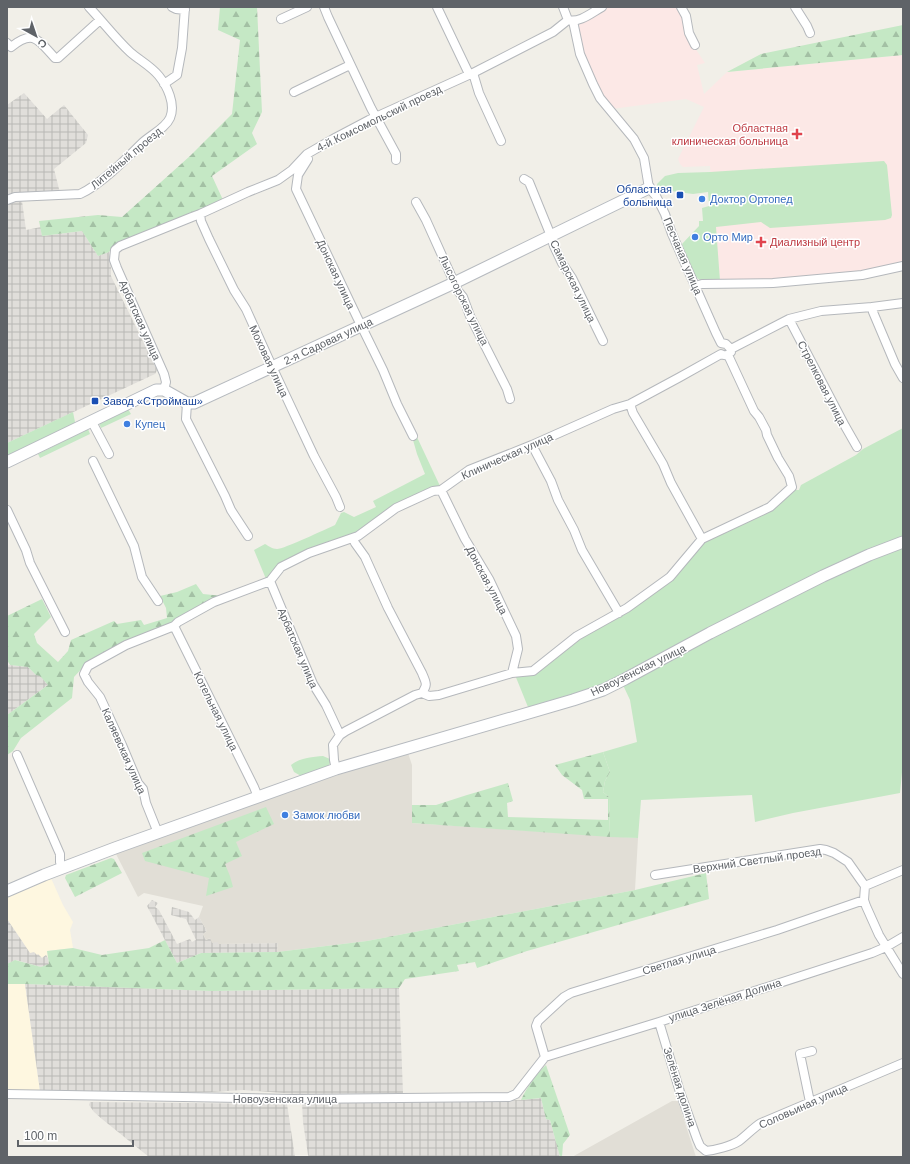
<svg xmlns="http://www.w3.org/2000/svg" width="910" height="1164" font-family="Helvetica,sans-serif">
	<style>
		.commercial { fill: #fef7e0 }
		.industrial { fill: url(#industrial-grid) }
		.education { fill: #e1ded6 }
		.medical { fill: #fce8e6 }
		.green { fill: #c5e8c5 }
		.forest { fill: url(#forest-firs) }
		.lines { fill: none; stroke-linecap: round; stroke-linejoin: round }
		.street-casing { stroke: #b5b8bc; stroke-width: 10 }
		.secondary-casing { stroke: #b6babf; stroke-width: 13 }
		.street { stroke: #fff; stroke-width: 8 }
		.secondary { stroke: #fff; stroke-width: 11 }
		.health-dot { fill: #e0444e; stroke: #fff; stroke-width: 1.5 }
		.transit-dot { fill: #1a4fb4; stroke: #fff; stroke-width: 1.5 }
		.shop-dot { fill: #3f7fe0; stroke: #fff; stroke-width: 1.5 }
		.labels { text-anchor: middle; stroke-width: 3; stroke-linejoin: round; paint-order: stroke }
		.street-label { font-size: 11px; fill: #5f6368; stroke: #fff }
		.health-label { font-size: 11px; fill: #be3a42; stroke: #fff; text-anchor: end }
		.transit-label { font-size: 11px; fill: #164399; stroke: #fff; text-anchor: end }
		.shop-label { font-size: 11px; fill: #366cbe; stroke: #fff; text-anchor: start }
	</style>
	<defs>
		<pattern id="industrial-grid" width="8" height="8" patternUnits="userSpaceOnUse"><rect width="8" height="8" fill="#e0deda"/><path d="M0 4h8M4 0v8" fill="none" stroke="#b9b8b5"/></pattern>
		<pattern id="forest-firs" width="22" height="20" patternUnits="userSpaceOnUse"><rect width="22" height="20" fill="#c5e8c5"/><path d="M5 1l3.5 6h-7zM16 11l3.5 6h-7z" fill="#a3c0a4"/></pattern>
	</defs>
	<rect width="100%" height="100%" fill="#f1efe8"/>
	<!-- commercial -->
	<path class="commercial" d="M51,878L63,905L73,922L70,930L73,948L47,951L48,958L46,955L42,958L30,953L7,919V897Z
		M7,984H25L40,1091L7,1090Z"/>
	<!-- industrial -->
	<path class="industrial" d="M24,93L47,119L64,105L88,135L86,143L54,169L60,193L15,192L7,195V105Z
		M22,201L26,230L41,227L42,236L82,231L98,256L109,252L111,261V276L157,370L155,374L7,443V204Z
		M10,665L28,667L36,675H40L48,685L7,715V666Z
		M152,900L158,903L155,907L159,910L177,944L190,939L192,942L196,940L186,919L171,915L172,907L189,912L195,920L199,917L207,931L203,934L206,940L210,938L218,942L219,944L278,943L277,952L201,953L177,963L147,906Z
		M7,919L30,953L34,952L37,955L38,954L42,958L46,955L48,958L49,965L41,967L16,960L7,964Z
		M25,984L212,991L399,988L403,1093L295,1094L243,1090L211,1092L40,1091Z
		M541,1098L546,1119L550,1120L560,1157H309L308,1155L303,1122L302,1103L521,1100Z
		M90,1102L287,1104L295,1157H149L102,1119L94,1112L89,1105Z"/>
	<!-- education -->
	<path class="education" d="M408,753L412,765V823L638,838L635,890L367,941L277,952L278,943L218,944V942L212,943L210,938L206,940L203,934L207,931L199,917L203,906L144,893L138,897L116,854L339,774Z
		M672,1101H678L696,1157H572Z"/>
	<!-- medical -->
	<path class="medical" d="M607,7H679L684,17L687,36L705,63L697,65L704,94L727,72L903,55V263L862,273L771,281H720L710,166L683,167L680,164L678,159L704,107L686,99L612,109L601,97L582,54L577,24L579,22Z"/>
	<!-- green -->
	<path class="green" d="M884,161L887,165L892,215L891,218L885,220L770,228L761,222L716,227L720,281H701L696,277L682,244L699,226V221H703L702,208L709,206L708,192L693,194L671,191L663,194C659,192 657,189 657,184L665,176L678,173L710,172Z
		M128,409L131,414L101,428L99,423Z
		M73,412L75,422L73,425L7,457V443Z
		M903,428V537L839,562L603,685L528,707L515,675H524L540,671L567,649L588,634L629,612L706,540L793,490H799L801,485L856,455L863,449Z
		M88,429L90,434L40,458L38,454Z
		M416,435L440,486L354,535L278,564L266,579L254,550L265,544C269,546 272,549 277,549C284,549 326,529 335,525L341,513L344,512L354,517L376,507L373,501L425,474L417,454L413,440Z
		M903,547V762L900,793L793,813L755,822L752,795L641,800L638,838L610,837L609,797L603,792L605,781L610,772L603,752L637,742L630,700L623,685L711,637L824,579Z
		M323,756L330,759V763L328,767L301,776L294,772L291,765C299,758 313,757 323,756Z"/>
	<!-- forest -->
	<path class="forest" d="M220,7H257L262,112L252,133L257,144L212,176L223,200L112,248L109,252L98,256L82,231L42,236L39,221L98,215L122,217L190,156L232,114L240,40L218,30Z
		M903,25V55L727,72L761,54Z
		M196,584L203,594L223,596L168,626L86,664L74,677L72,698L21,738L13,751L7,755V715L48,685L40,676L36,675L28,667L10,665L7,660V616L42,599L51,617L34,634L37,643L58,662L68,651L71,640L114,621L117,624L141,620L144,625L167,618L166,608L160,596L177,592Z
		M603,752L610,772L605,781L603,792L609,797L610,837L412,823V805H436L467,795L508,783L513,801L507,803L508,817L608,820V799H584L582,790L562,775L555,765Z
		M266,807L274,824L236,842L242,856L225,864L230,876L233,887L206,896L209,878L145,861L142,853Z
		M111,858L114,859L122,873L75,897L65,878L66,875Z
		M706,873L709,899L527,951L477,968L475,962L457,965L459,971L405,979L399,988L212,991L25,984H7V964L15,960L41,967L49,964L47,951L73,948L102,955L149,948L165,940L177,963L201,953L277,952L367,941L635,890Z
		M546,1065L570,1135L563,1144L562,1157H560L550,1120L546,1119L541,1098L521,1100C527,1087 536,1074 546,1065Z"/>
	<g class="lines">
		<!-- street casing -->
		<g class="street-casing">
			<path id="street" d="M172,7L176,9L185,10
				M324,7L328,17L371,108L396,154V160
				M437,7L469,74
				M563,7L568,20
				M681,7L686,16L689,33L695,45
				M795,7L807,26L810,33
				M281,19L307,7
				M573,21L580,54L593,84L600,98L634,139L644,158L649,188L656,196L665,214L672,234L716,333L721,343L726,344L731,349
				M7,43L11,47C34,29 38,40 55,58H58L100,20
				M473,73L479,93L501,141
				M164,84L177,75L182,48L185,7
				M294,92L350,65
				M308,159L298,175L296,189L357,317L383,370L397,404L413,436
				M524,179L529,182L551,236L554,246L562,263L572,278L603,341
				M7,200L15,197L80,194C100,185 125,160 141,144C150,135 165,129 170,118C176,104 167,86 159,76C151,66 139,60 130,52C116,39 103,22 89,7
				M416,202L426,220L458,291L463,297L470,316L507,389L510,399
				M200,214L201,221L209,239L234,290L246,309L275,373L314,456L336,497L340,507
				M695,286L702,284L773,283L862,275L903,266
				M872,307L873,312L895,364L903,378
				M789,319L845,426L857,447
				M164,390L166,382L164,374L117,268L114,260L115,250L120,246L192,217L200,214L248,192L278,180L292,170L307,154L333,139L369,120L473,73L553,32L568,20C580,23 591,13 602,7
				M187,403L186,419L225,496L231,510L248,536
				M630,404L633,413L663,464L671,483L702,539
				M92,422L109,454
				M532,445L551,481L558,500L574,530L582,550L619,613
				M93,461L134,546L142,577L158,601
				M441,490L465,539L489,579L516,636L518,649L512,673
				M7,510L26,550L30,563L65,632
				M353,538L355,543L365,557L388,608L422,673C426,683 428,684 422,693
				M270,581L313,684L326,705L340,735
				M174,626L254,787L258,797
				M17,755L60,854V862L62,869
				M336,769L334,760L333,745L340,735L346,731L415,695L422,693L429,696L439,695L512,673L533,671L577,636L627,608L670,577L702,539L770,507L792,487L789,476L778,458L767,435L766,430L759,417L754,411L728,355
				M158,833L146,803L143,789L138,783L122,745L100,697L88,682L84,674L88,666L126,645L174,626L178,622L214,602L270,581L281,567L309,553L358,536L396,508L433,491L441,490L469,470L532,445L613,409L630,404L680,377L721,354C725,356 727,356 731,352V349L789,319L821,311L872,307L903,303
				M655,875L820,849L826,850L834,853L848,862L860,879L865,886L864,900L866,906L879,935L903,974
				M865,886L903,870
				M659,1022L680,1092L697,1139L700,1146L706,1151C716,1150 731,1146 739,1141C747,1135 753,1128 761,1123L903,1063
				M545,1057L536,1026L538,1021L564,997L571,993L777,930L864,900
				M545,1057L659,1022L872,953L886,947L903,937
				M7,1094L293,1099L509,1097L516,1094L545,1057
				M810,1102L800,1054L812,1051"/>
		</g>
		<!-- secondary casing -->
		<g class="secondary-casing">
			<path id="secondary" d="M7,462L156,390H164L187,403H194L454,283L649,188
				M7,891L44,875L115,848L336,769L573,700L603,690L625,679L710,633L823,576L869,555L903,542"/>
		</g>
		<!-- street -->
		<use href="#street" class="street"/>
		<!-- secondary -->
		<use href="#secondary" class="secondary"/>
	</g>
	<!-- markers -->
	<g class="health-dot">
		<path d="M795 128h4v4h4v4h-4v4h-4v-4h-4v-4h4z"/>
		<path d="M759 236h4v4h4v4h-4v4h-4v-4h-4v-4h4z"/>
	</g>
	<g class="transit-dot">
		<rect x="676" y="191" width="8" height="8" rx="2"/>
		<rect x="91" y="397" width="8" height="8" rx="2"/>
	</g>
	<g class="shop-dot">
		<circle cx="702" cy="199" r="4"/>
		<circle cx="695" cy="237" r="4"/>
		<circle cx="127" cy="424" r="4"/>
		<circle cx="285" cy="815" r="4"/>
	</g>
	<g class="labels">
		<!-- street labels -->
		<g class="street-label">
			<text transform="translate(379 118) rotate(-26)" y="4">4-й Комсомольский проезд</text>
			<text transform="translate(126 158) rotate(-40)" y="4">Литейный проезд</text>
			<text transform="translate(683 256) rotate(67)" y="4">Песчаная улица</text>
			<text transform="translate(336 274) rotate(65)" y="4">Донская улица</text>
			<text transform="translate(573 281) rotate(64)" y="4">Самарская улица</text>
			<text transform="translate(464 300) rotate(64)" y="4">Лысогорская улица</text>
			<text transform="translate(140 320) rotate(66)" y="4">Арбатская улица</text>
			<text transform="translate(328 341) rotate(-25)" y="4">2-я Садовая улица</text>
			<text transform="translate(269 361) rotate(65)" y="4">Моховая улица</text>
			<text transform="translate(822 383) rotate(63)" y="4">Стрелковая улица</text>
			<text transform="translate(507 456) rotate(-24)" y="4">Клиническая улица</text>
			<text transform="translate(487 580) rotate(62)" y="4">Донская улица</text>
			<text transform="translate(298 648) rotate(67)" y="4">Арбатская улица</text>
			<text transform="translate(638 670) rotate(-26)" y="4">Новоузенская улица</text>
			<text transform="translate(216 711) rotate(64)" y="4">Котельная улица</text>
			<text transform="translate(124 751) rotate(66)" y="4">Каляевская улица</text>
			<text transform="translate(757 860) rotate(-8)" y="4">Верхний Светлый проезд</text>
			<text transform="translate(679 960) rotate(-17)" y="4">Светлая улица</text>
			<text transform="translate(725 1000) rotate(-18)" y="4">улица Зелёная Долина</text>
			<text transform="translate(680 1087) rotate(72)" y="4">Зелёная долина</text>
			<text x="285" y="1103">Новоузенская улица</text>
			<text transform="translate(803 1106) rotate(-24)" y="4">Соловьиная улица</text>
		</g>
		<!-- health labels -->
		<g class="health-label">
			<text x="788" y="132">Областная<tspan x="788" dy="13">клиническая больница</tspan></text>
			<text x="770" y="246" text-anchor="start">Диализный центр</text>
		</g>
		<!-- transit labels -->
		<g class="transit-label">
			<text x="672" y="193">Областная<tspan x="672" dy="13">больница</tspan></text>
			<text x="103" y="405" text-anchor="start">Завод «Строймаш»</text>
		</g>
		<!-- shop labels -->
		<g class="shop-label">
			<text x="710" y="203">Доктор Ортопед</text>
			<text x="703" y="241">Орто Мир</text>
			<text x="135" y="428">Купец</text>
			<text x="293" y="819">Замок любви</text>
		</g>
	</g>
	<!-- border -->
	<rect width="910" height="1164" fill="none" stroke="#5f6368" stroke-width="16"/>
	<!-- north arrow -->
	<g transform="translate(36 36) rotate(140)" stroke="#ffffff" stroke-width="3" paint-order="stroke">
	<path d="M0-3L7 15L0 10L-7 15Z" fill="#5f6368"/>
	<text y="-6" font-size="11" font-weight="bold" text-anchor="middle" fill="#5f6368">С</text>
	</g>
	<!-- scale -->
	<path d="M18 1140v6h115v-6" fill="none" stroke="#5f6368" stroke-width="2"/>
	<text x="24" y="1140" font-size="12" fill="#5f6368" stroke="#ffffff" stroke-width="3" paint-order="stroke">100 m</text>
</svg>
